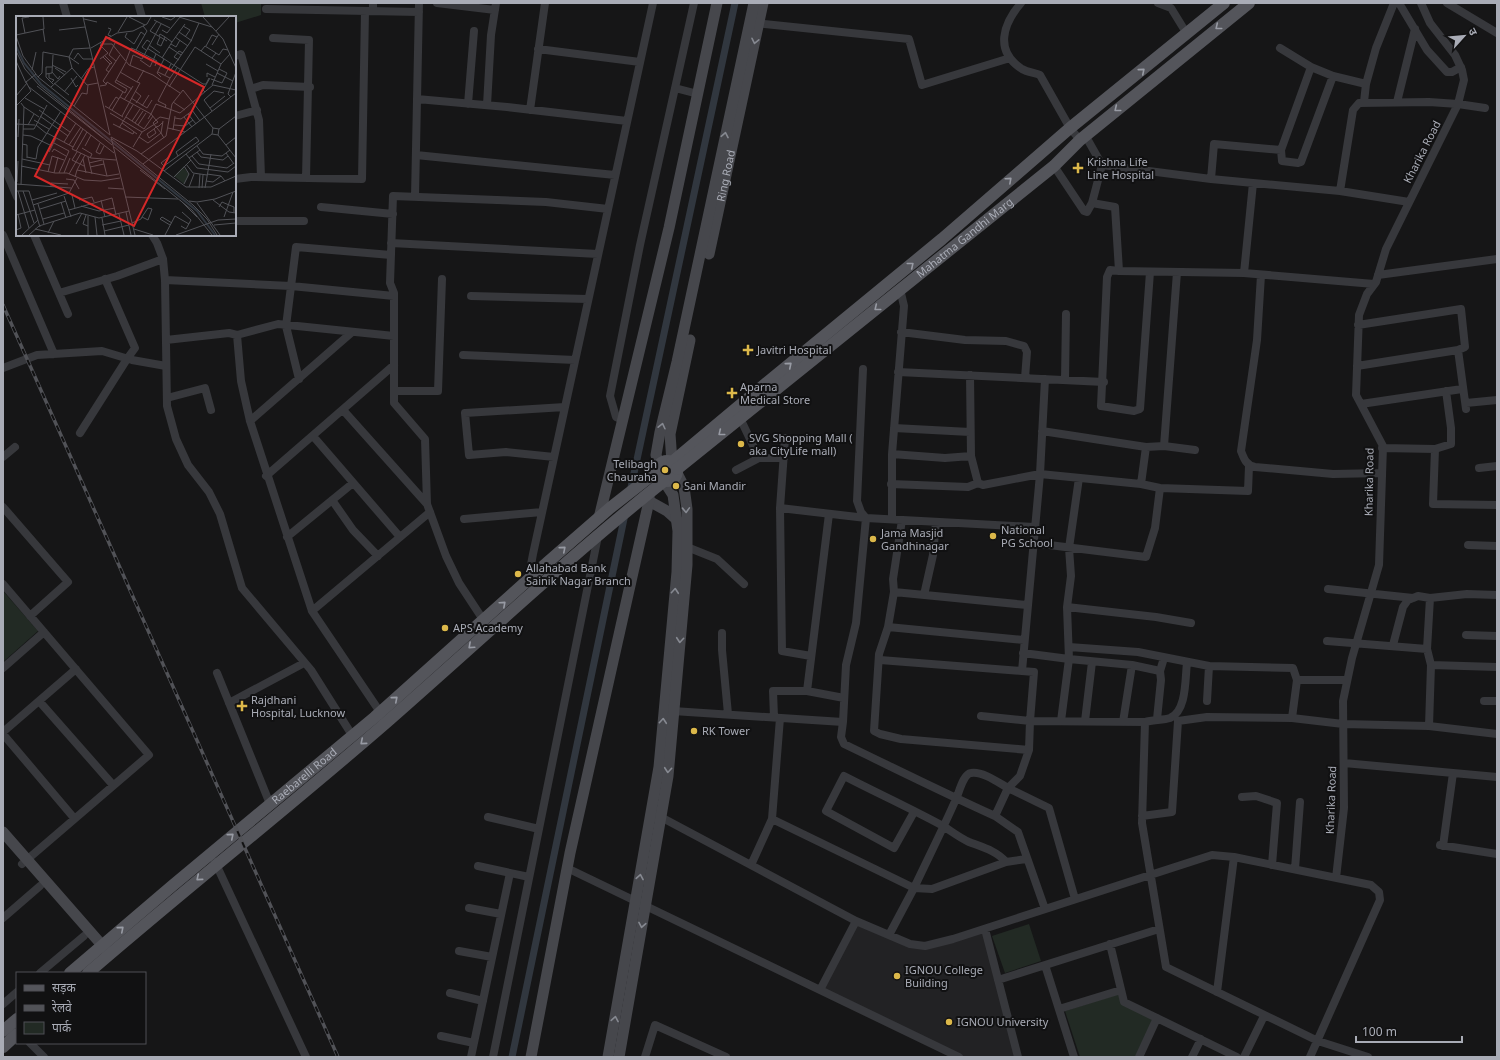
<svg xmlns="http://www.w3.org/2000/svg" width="1500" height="1060" font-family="'Noto Sans','Noto Sans Devanagari',sans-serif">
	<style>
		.built { fill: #222224 }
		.green { fill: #222a24 }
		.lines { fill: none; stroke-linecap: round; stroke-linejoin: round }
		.canal { stroke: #31373f; stroke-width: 7 }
		.street { stroke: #37383c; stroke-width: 8 }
		.secondary { stroke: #46474c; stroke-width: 11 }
		.primary { stroke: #54555b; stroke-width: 12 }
		.rail-casing { stroke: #515257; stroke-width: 3.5 }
		.rail { stroke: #111112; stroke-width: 2; stroke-dasharray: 6; stroke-linecap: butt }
		.oneway { stroke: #989ba4 }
		.oneway2 { stroke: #868991 }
		.poi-dot { fill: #dcb84a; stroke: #111112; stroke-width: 1.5 }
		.labels { text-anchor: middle; stroke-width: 4; stroke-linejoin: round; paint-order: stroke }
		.street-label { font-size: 11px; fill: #a9acb6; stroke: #111112 }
		.poi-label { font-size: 11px; fill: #a9acb6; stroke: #111112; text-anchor: start }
		.inset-river { fill: none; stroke: #31373f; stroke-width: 2 }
		.inset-road { fill: none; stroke: #515257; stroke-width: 1 }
		.view { fill: #d62828; fill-opacity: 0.15; stroke: #d62828; stroke-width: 2 }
		.inset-edge { fill: none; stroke: #a9acb6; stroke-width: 2 }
	</style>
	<rect width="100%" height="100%" fill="#161617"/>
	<!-- built -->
	<path class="built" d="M857,922L925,947L985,929L1018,1057H963L822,989Z"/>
	<!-- green -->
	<path class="green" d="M201,3H261V15L235,23V17H205Z
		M3,591L38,631L3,662Z
		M1029,924L1041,961L1005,973L992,936Z
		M1119,994L1153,1020L1135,1057H1080L1065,1011Z"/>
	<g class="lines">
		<!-- canal -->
		<path class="canal" d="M630,492L735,3
			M512,1057L625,514"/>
		<!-- street -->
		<path class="street" d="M63,3L67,17
			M138,3L142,17
			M437,3L495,10
			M1021,3C1003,24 994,51 1022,69C1027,72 1035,73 1040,75L1070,128L1080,140
			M1158,3L1171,8L1187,34
			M1399,3L1427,50L1447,72H1452L1461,67
			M1447,3L1497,33
			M266,9L419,12
			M373,11V3
			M754,23L909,39L922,85L1010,58
			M273,38L309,40L306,178
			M1280,48L1311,67L1333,76L1366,84L1376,48L1394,3
			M538,49L640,62
			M235,56L241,54L259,120L261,177
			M675,88L698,94
			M251,89L263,85L310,87
			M417,99L507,107L627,121
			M1364,102L1366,84
			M1397,102L1415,29
			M468,104L474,31
			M487,105L491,35L496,3
			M530,110L545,3
			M235,116L257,110
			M1085,135L1102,165
			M1281,150L1282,161L1298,163L1301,162L1333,76
			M416,155L615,175
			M1054,166L1084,211L1087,212L1092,203L1102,165L1211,179L1340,191L1409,202
			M3,172L6,171L17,197
			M235,179L251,177L362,179L365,11
			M1211,179L1214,144L1281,150L1311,67
			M1340,191L1353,110L1359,103L1429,102L1458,104L1485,108
			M415,197L419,3
			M1092,203L1115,207L1119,271L1110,270L1107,277L1101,406L1134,411L1140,409L1150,272
			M321,207L393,214
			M235,221H304
			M3,235L54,354
			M34,235L68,314
			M152,235L157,243L163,259L165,280L167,406L176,439L188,465L209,492L220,514L242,588L311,670L352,735
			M391,243L598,254
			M1119,271L1244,273L1374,284
			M1244,273L1253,183
			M1261,275L1257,340L1241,451C1244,459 1246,465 1255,467L1333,474L1382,473
			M1378,275L1497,259
			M165,280L291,286L394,296
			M59,293L117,276L163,259
			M471,296L588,299
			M1358,325L1461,309L1465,347L1458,350L1466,409
			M901,332L965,340L1006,341L1024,346L1027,352L1025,378
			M237,335L278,324L394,336
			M166,340L229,333L237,335L241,381L250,421L312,611L380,712
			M463,355L575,360
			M1357,366L1458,350
			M3,368L37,355L102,351L132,360L166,366
			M898,372L1104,382
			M970,375L971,456L978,483
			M299,379L286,326L296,247L391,255
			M1065,380L1066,314
			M394,391H438L442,279
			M167,398L205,388L211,410
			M1466,403L1497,400
			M1361,404L1462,389
			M343,410L427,504
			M740,418L759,458H784
			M623,420L616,417L610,396L640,245L694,3
			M250,421L351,333
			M894,428L970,432
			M1042,431L1146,447L1164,446L1195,450
			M80,433L127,359L135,348L105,279
			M313,436L400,537
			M785,438L780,508L782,651L811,656
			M1164,446L1177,272
			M1382,448L1435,449L1451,444V428L1446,391
			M1435,449L1433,504L1497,505
			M892,454L945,458L971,456
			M3,457L15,447
			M554,457L506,452L469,455L465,413L565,407
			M1479,468L1497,466
			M736,470L759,458
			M266,476L394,365
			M1079,478L1069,548L1071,576L1067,607L1069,659L1132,665L1160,671
			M891,484L968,487L978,483L983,485L1040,474L1141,484L1160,488L1248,491L1249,466
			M1141,484L1146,447
			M332,500L353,530L378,556
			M3,507L68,582L30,616
			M780,508L866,518L1034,527
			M464,519L542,512
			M892,519V454L904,306L900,289
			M902,520L893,579L894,592L888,627L879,654L874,731L880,734L901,739L1029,750
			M287,537L353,483
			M1033,543L1146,557L1155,528L1160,488
			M1468,545L1497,546
			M687,547L717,559L744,584
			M537,578L530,570L533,554L653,3
			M3,584L149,755L22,864
			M1328,589L1413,598
			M894,592L1027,605
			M924,595L933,555L936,522
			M1067,607L1156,617L1191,623
			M312,611L430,512
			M484,621L459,583L446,556L427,504L425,439L394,403V293L390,283L393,196L546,202L608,209
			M888,627L1024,640
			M722,633V650L728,714
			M1466,635L1497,636
			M1327,641L1427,649
			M1393,645L1403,607L1408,600L1418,596L1430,598L1467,594L1497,595
			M1069,647L1138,652L1209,666L1207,701
			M1023,653L1069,659L1061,721
			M880,660L1022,671
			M1431,665L1497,667
			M1209,666L1293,668L1297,680
			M3,668L44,632
			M217,673L270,804
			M807,691L829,514
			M39,701L113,785
			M1484,701H1497
			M229,703L304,663
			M673,711L843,722L841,737L844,744C894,768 944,793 995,816L1008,788C999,783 983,771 971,773C963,774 959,793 956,799C943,829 928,858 914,888L772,819L780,718
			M981,716L1030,721L1034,672L1022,671L1040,474L1045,379
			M774,717L773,691H807L844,698
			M1292,718L1297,680H1347
			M1157,719L1161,680L1160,671L1164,658
			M1085,721L1092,662
			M843,722L846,665L856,623L866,518L861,512L857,501L863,369
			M1123,722L1132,665
			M1145,722C1152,720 1164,720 1170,718C1187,711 1185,678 1187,663
			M1429,726L1497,734
			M3,732L76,669
			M3,734L74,818
			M1344,763L1497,777
			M1242,797L1256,796L1277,803L1272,865
			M914,812L894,848L826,811L844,776C877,793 910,808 943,826C951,831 960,838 969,842C982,847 997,851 1006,862
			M657,815L856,921L910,944L925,946L953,939L1212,855L1234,857L1371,885L1379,892L1380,900L1310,1057
			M995,816L1018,832L1045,909
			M1142,816L1172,812L1178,721L1207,717L1292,718L1343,724L1429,726L1431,665L1427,649L1430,598
			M488,817L539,829
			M1440,845L1497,854
			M1443,846L1453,773
			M215,862L306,1057
			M751,865L772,819
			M478,866L529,877
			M567,868L959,1057
			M1295,869L1300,802
			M1336,878L1344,808L1343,701L1352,658L1379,565L1383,446L1356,395L1359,315L1367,294L1376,282L1386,249L1458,104L1464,80L1462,70L1455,55L1430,23L1421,3
			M1075,899L1049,808L1008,788L1020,776L1029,750L1030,721L1145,722L1142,823L1166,967L1318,1041L1368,1057
			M469,908L501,914
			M3,918L40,886
			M985,929L1018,1057
			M889,935L914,888L932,889L1006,862L1026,859
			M1110,944L1124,1002L1237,1057
			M459,951L492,957
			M1045,965L1074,1057
			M40,973L84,936
			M998,980L1159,929
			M820,990L856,921
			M1217,992L1234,857
			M450,993L483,1001
			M3,1004L17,992
			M1059,1009L1121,990
			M441,1036L474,1043
			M30,1043L44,1057
			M471,1057L510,873
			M493,1057L598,536
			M645,1057L655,1025L726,1057
			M1139,1057L1157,1018
			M1192,1057L1201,1039
			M1244,1057L1264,1016"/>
		<!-- secondary -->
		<g class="secondary">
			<path id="s1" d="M709,254L763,3"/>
			<path d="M672,462L670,434L690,340"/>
			<path d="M659,464L656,455L660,432L677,362L754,3"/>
			<path d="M649,501L667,511L677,520"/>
			<path d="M599,518L669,228L717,3"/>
			<path d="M3,832L108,952"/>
			<path d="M531,1057L570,853L649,501V493"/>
			<path d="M608,1057L659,767L677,572L678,531L673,495L664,481"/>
			<path d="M619,1057L668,776L687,565V509L684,487L677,473"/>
		</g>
		<!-- primary -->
		<g class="primary">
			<circle cx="667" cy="471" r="10"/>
			<path d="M672,462L758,390L942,239L1070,128L1224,3"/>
			<path id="s2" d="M677,469L1054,166L1080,140L1249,3"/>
			<path id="s3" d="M70,973L172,886L375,717L548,562L610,508L656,472"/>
			<path d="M88,973C184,890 284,811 380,728C474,646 566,559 664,481"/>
			<path d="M3,1031L17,1019"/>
			<path d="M3,1047L17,1034"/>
		</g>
		<!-- rail casing -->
		<g class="rail-casing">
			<path id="rail" d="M3,305L338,1057"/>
		</g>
		<!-- rail -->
		<use href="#rail" class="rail"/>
	</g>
	<!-- one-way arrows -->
	<defs><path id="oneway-chevron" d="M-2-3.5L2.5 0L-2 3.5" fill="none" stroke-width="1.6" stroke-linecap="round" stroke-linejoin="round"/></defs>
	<g class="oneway">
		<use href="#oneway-chevron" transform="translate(1218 27) rotate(141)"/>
		<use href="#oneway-chevron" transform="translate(1142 71) rotate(-40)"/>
		<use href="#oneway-chevron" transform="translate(1117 109) rotate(141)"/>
		<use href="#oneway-chevron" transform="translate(1009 180) rotate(-42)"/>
		<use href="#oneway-chevron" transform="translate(911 265) rotate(-39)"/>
		<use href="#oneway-chevron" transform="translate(877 308) rotate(141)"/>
		<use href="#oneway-chevron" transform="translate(789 365) rotate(-40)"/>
		<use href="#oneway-chevron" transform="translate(721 433) rotate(141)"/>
		<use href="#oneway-chevron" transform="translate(563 549) rotate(-41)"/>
		<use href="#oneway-chevron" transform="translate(503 604) rotate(-42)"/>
		<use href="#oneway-chevron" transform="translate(471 646) rotate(138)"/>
		<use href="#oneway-chevron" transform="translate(395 699) rotate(-41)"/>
		<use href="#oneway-chevron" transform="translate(363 742) rotate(140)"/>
		<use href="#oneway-chevron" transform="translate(231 836) rotate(-40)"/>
		<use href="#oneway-chevron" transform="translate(199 878) rotate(140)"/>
		<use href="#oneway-chevron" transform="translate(121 929) rotate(-41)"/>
	</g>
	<g class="oneway2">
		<use href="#oneway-chevron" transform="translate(755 41) rotate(102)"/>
		<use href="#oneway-chevron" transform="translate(725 135) rotate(-79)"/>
		<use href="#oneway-chevron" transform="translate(662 426) rotate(-77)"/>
		<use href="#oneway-chevron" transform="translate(686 510) rotate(88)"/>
		<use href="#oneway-chevron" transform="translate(675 591) rotate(-85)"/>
		<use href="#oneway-chevron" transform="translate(680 640) rotate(95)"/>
		<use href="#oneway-chevron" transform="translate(663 721) rotate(-85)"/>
		<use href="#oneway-chevron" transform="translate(668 770) rotate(95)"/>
		<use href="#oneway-chevron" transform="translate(640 877) rotate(-80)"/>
		<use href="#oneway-chevron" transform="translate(642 925) rotate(100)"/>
		<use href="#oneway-chevron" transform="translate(615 1019) rotate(-80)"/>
	</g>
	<!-- markers -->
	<g class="poi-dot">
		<path d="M1076 162h4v4h4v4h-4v4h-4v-4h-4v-4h4z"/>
		<path d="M746 344h4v4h4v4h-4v4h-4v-4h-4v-4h4z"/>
		<path d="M730 387h4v4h4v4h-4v4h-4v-4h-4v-4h4z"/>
		<circle cx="741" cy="444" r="4"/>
		<circle cx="665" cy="470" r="4"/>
		<circle cx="676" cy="486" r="4"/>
		<circle cx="993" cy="536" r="4"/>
		<circle cx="873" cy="539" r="4"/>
		<circle cx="518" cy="574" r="4"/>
		<circle cx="445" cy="628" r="4"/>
		<path d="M240 700h4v4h4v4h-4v4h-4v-4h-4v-4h4z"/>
		<circle cx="694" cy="731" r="4"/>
		<circle cx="897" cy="976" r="4"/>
		<circle cx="949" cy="1022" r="4"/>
	</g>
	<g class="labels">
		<!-- street labels -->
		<g class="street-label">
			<text transform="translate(1422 152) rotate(-63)" y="4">Kharika Road</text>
			<text dy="4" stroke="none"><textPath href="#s1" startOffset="80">Ring Road</textPath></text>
			<text dy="4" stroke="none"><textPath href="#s2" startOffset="369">Mahatma Gandhi Marg</textPath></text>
			<text transform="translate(1369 482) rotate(-89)" y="4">Kharika Road</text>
			<text dy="4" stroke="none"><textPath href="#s3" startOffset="306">Raebarelli Road</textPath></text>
			<text transform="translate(1331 800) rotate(-88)" y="4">Kharika Road</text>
		</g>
		<!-- poi labels -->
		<g class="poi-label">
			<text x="1087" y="166">Krishna Life<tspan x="1087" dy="13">Line Hospital</tspan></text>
			<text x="757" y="354">Javitri Hospital</text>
			<text x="740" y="391">Aparna<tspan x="740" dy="13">Medical Store</tspan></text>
			<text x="749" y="442">SVG Shopping Mall (<tspan x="749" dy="13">aka CityLife mall)</tspan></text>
			<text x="657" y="468" text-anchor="end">Telibagh<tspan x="657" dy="13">Chauraha</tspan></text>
			<text x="684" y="490">Sani Mandir</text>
			<text x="1001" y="534">National<tspan x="1001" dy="13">PG School</tspan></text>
			<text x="881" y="537">Jama Masjid<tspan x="881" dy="13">Gandhinagar</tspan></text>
			<text x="526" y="572">Allahabad Bank<tspan x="526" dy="13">Sainik Nagar Branch</tspan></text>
			<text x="453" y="632">APS Academy</text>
			<text x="251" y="704">Rajdhani<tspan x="251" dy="13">Hospital, Lucknow</tspan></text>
			<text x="702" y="735">RK Tower</text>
			<text x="905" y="974">IGNOU College<tspan x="905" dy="13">Building</tspan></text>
			<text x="957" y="1026">IGNOU University</text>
		</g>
	</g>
	<!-- overview -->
	<g transform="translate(16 16)">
		<rect width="220" height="220" fill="#161617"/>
		<path d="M167,151L173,158L168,168L158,160Z" fill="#222a24"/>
		<path class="inset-river" d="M0,30L8,47L25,68L181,195L199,219"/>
		<path class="inset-road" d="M67,1L94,119M113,1L129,9M146,1L155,4L159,1M163,1L196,11M187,1L207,23L220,52M68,3L81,6M138,4L154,12M141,5L134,15L151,25M167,10L174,14L169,21M92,12L95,13L92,19L95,20M27,13L29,26M43,14L69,11M146,14L151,17L164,1M200,15L213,1M102,16L111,1M163,16L176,25M9,17L6,2L13,1M111,17L109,21L118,28L125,16L129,19M0,19L28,13L27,1M0,20L7,40L22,61L94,119M143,20L144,18L149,21L145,30L141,28L144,21M159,21L172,30M156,26L169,8M99,27L93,39L100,45M84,28H96L113,49L137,59L164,77M155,28L160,31L164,24M84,29L92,37L84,43M133,29L144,37M196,29L203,18M190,30L196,19L201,21M153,31L165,39M75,32L101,17L117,15L131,8L135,1M131,32L187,68H190L193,62M120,34L141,45L139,50M130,34L126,31L131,24L134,26M0,35L9,53L23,69L96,129M185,35L189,30L200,37L196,42M200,37L203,39L207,33L212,34M89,40L96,47L94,48M87,41L94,48L90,54L93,56M146,42L156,26L149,21M58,43L62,37L67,43H77M126,43L145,8M124,44L134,51L140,38M163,44L158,41L163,35L167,37M0,45L10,67M110,45L115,32L120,34L131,15L127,10M63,48L53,41L57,33L74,32M190,48L202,55M36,49L50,56M114,49L117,39L126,43M36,51H30V61L37,68M39,52L49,59M56,52L71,69L82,67M203,53L211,57L209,61L217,65M16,54L20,36M154,55L175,25L183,7M36,56L42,63L44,60M104,56L121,66L128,54M142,56L154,62L142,85L150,89L149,92M30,58L36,57L37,39M33,58V62L38,64L35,67M149,59L155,48M22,61L26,57L27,36L53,41L56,52L35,71M145,61L141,57L148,43M191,61V57L199,61M55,62L60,71L62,69M154,62L161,52M65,63L72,53L78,51M195,63L206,67L209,61L201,57M100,64L116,73M99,66L110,46M38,67L53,79M90,68L87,65L104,39M196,69L205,48M21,70L87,122M84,70L90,69L91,66L109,77L111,73L99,66M13,71L98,137M153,71L179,31L205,48L214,38M119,75L125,80L120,87M48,76L61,60M189,76L187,74L194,62M0,80L11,67M104,81L135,98L132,103M215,81L212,78L220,56M9,82L28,93M115,82L131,92L136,84M108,84L117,70M157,86L169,94M0,90L15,75L10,66L20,58M58,90L66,77L71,78L72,69M89,90L107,101M126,90L133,79M8,91L23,101M93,92L100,81L103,83M194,92L209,80M23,94L54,116M96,94L107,76M176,94L184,105M196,95L188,84L198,75L208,77M94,97L126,116M172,98L180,108M24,100L52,120M106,100L124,67L121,66M110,101L128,113L137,100M168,101L176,111M159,102L165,103L176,95M153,103L144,101L140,104L135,98L140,88L164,97L197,69L220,74M18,104L33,113M116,105L124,93M147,105L145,117L148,122M106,107L121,118M119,107L127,95M0,108L19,109M97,108L117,118L118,116M12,109L18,98M20,109L31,118M122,109L130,97M158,109L169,110L177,104M103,112L117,89M152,112L169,116M7,113H18L31,89M67,113L56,133L75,142L100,144M138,113L140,117L133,122L131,118L138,113L140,111L143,110L146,107H147M203,113L197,112L196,118L202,119L203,113L220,100M157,114L159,100M31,117L57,131M7,119L15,120L36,130M202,119L220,142M2,121L3,103M95,121L121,135L170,171H195L220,160M95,121L119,219M123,121L132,127L145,117L137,107L140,104M96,123L177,189L191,203L201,219M48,126L60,107M38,127L53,135L43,157M84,127L80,136L84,138L88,130M6,128L11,129V142M53,129L65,111M210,129L220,121M69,130L75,119M181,130L187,138L206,140L214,134M98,131L176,194L196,219M117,131L126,116L142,106L140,104M66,132L76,138L74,142M60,135L71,116M33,136L40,122M36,136L38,133L50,140M61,136L56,144L68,150M181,136L185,141L207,144L212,140M210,137L218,148M125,138L150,120L156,88L167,74L197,112M170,138L181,152L212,156L220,150M154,140L145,147L148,150L183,125L180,121L160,136L162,140M176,140L183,148L211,152L218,147M11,141L20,143L22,131L45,95M72,141L76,158M173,142L184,134M6,143L34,149M67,143L70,157M87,144L91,160M73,147L86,144M127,148L220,77M170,148L177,157L191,159M5,150L39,157H51L68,164L85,165L104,162M168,150L173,158L168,168M74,151L88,148M61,154L69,139M124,154L149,173M148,155L196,118M32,156L36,140L48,144M38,157L42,141M48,157L54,142M53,158L65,137M191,158L205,160L209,165M59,161L61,154L91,160L103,158M158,161L175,144M50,163L58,164L63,173M190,165L197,166L205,160M1,166L2,145M0,168L55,172M5,169L8,91L5,87M35,170V167L52,168M173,171L178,158M92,172L107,173M183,172L184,158M186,172L187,159M189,172L195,138M0,175H13L24,211M2,175L13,212M7,175L18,207M56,179L59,192M48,180L55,201M109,181L162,183M16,184L41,177M63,184L76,181L78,186M85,184L89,201M164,184L181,201M197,184L213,196L220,197M173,185L181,186L199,183L220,175M45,186L50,202M181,187L204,219M22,188L28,208M17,189L53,177L61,162M65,190L83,195L99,192M203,191L206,186L213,189L218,191V196M24,193L50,185M53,194L96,182L100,199M110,196L115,219M103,198L108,219M0,199L19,194M70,199L67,208L72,210M72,200V219M79,201L81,219M208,201L217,176M86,202L89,219M27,203L48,197M116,207L125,203L126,201L132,192L136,193L132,204L126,201M60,208L66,197M86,209L105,205M154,209L144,203L146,201L156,207M198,209L220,207M165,210L170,213L175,204L166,196M19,213L45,219M118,213L137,219M0,214L5,212L2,198M88,215L113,209M32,217L38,205M6,219L22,204M13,219L23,210L64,197L83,202L113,195M149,219L159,200L173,208M160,219L202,204L220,203"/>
		<path class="view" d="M90,21L188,71L118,210L19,160Z"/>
		<rect width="220" height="220" class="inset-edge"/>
	</g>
	<!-- border -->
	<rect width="1500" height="1060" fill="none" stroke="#a9acb6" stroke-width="8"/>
	<!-- legend -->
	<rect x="16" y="972" width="130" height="72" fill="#111112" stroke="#4e4f54"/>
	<rect x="24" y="985" width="20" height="6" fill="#54555b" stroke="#4e4f54"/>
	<text x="52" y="992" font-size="12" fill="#a9acb6">सड़क</text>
	<rect x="24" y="1005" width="20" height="6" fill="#515257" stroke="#4e4f54"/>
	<text x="52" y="1012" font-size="12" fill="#a9acb6">रेलवे</text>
	<rect x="24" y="1022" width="20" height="12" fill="#222a24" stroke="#4e4f54"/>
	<text x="52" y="1032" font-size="12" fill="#a9acb6">पार्क</text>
	<!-- north arrow -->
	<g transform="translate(1464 36) rotate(63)" stroke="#111112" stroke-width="3" paint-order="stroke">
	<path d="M0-3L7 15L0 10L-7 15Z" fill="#a9acb6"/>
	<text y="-6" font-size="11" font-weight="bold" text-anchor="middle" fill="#a9acb6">उ</text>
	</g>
	<!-- scale -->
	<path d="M1356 1036v6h106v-6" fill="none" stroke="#a9acb6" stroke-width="2"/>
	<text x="1362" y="1036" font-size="12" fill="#a9acb6" stroke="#111112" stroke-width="3" paint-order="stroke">100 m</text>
</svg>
